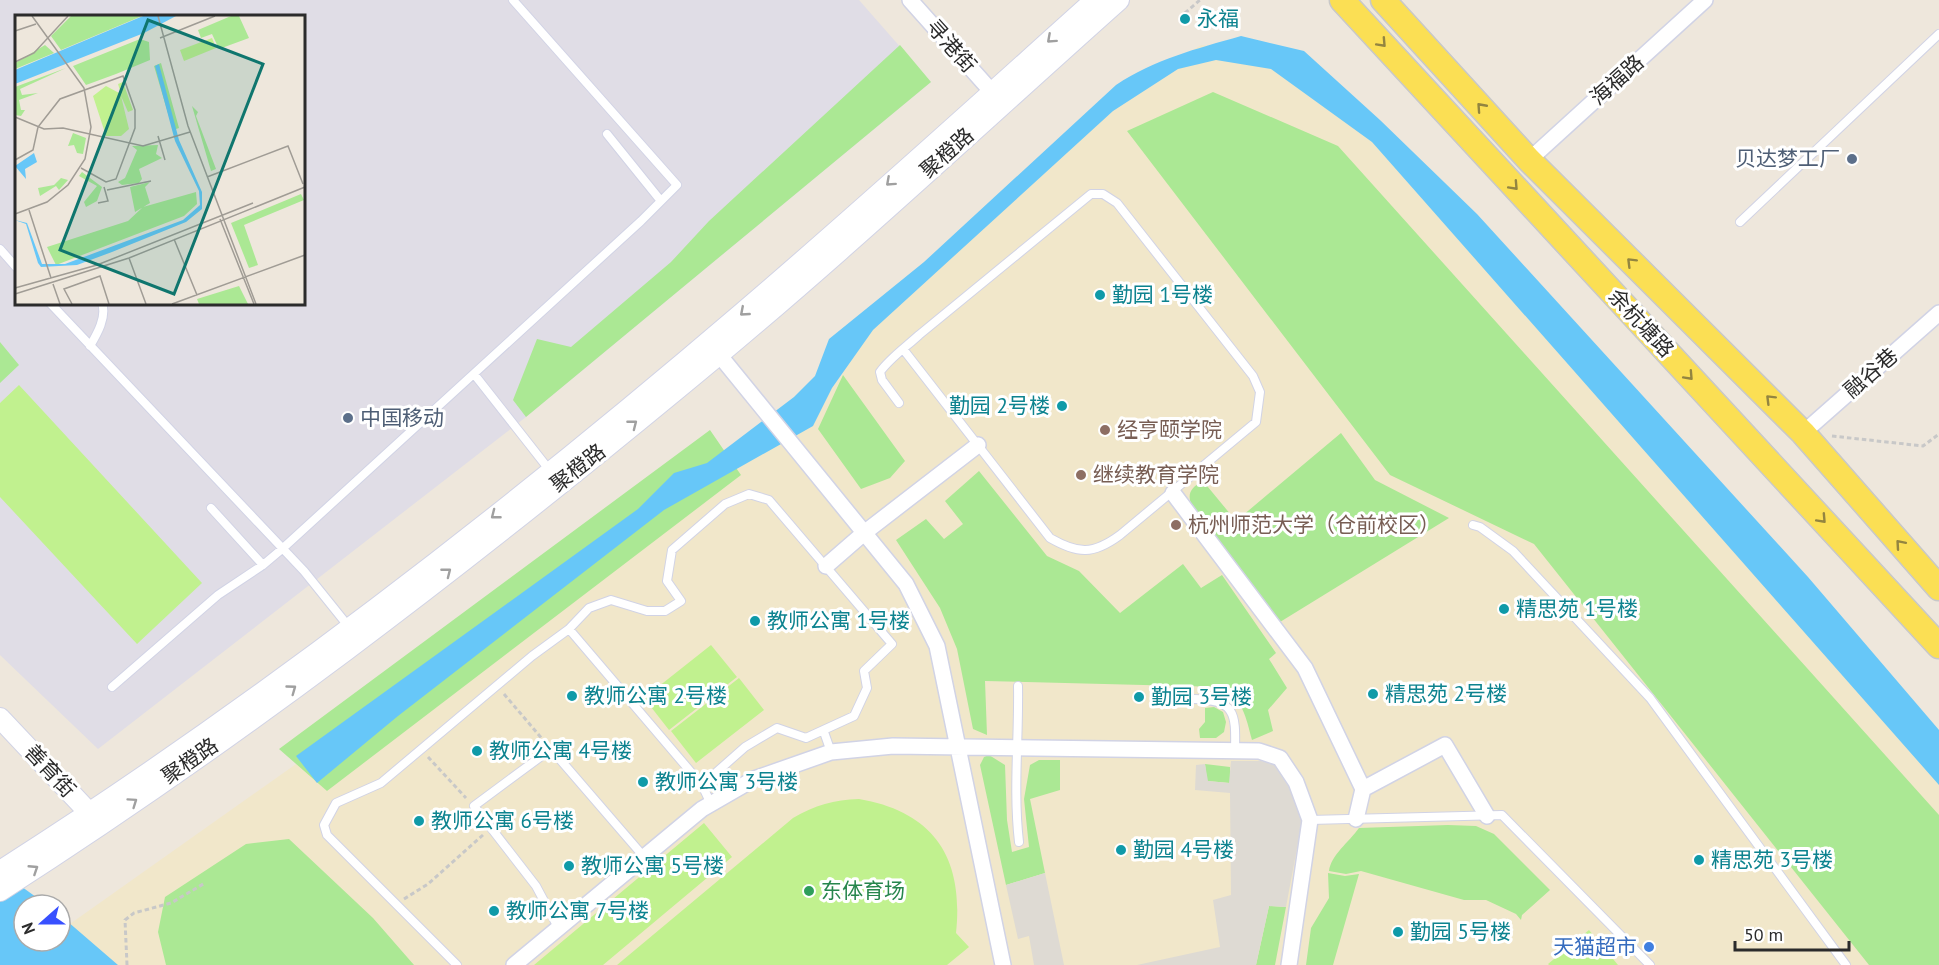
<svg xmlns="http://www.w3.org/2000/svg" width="1939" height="965" font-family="'PT Sans','Noto Sans SC',sans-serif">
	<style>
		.industrial { fill: #e0dde6; fill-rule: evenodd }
		.education { fill: #f1e7ca }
		.green { fill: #abe894 }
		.pitch { fill: #c1f18f }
		.plaza { fill: #dedad3 }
		.water { fill: #67c7f8 }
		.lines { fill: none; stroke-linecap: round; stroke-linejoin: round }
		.service-casing { stroke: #d1d3e5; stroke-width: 10 }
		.minor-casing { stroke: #d1d3e5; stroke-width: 18 }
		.tertiary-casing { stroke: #d1d3e5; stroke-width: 22 }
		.primary-casing { stroke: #c8c8c8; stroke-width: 27 }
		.path { stroke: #c8c8c8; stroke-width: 3; stroke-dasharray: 4.5 3; stroke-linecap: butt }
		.service { stroke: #fff; stroke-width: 8 }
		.minor { stroke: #fff; stroke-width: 15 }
		.tertiary { stroke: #fff; stroke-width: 20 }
		.primary { stroke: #fbdf54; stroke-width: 24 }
		.oneway { stroke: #a0a0a0 }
		.oneway2 { stroke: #938540 }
		.culture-dot { fill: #0f9aa8; stroke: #fff; stroke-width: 2 }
		.service-dot { fill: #5c6f8a; stroke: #fff; stroke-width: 2 }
		.education-dot { fill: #8d6e63; stroke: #fff; stroke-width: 2 }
		.leisure-dot { fill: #2e9e5b; stroke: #fff; stroke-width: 2 }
		.shop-dot { fill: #3f7fe0; stroke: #fff; stroke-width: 2 }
		.labels { text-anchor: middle; stroke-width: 6; stroke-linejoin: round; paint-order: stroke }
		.culture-label { font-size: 21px; fill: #0d838f; stroke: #fff; text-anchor: start }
		.street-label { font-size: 21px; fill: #2b2b2b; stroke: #fff }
		.service-label { font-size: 21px; fill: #4e5e75; stroke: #fff; text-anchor: end }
		.education-label { font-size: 21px; fill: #785e54; stroke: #fff; text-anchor: start }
		.leisure-label { font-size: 21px; fill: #27864d; stroke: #fff; text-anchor: start }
		.shop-label { font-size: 21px; fill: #366cbe; stroke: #fff; text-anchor: end }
		.inset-road { fill: none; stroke: #a09c95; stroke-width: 1.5 }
		.view { fill: #0f766e; fill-opacity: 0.15; stroke: #0f766e; stroke-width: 3 }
		.inset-edge { fill: none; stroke: #2b2b2b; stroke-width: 3 }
	</style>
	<rect width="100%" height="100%" fill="#eee7dc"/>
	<!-- industrial -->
	<path class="industrial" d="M0,0H859L931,82L526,417L98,749L0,655ZM16,16H303V303H16Z"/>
	<!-- education -->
	<path class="education" d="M1201,45L1289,55L1337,90L1939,768V965H3L60,941V931L576,566L744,454L859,334L1098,109Z"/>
	<!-- green -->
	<path class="green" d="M900,45L931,82L526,417L513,400L537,339L571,347L671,262L709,221Z
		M1213,92L1338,146L1939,815V965H1869L1534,544L1390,475L1127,131Z
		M0,342L19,365L0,383Z
		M843,375L905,461L890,478L861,489L818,429Z
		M710,430L741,475L327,791L279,749Z
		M1341,433L1375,480L1449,518L1280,622L1194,510C1186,496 1189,488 1203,481L1236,521Z
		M979,471L1047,556L1079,571L1120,613L1183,564L1201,588L1222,575L1276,653L1269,659L1287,688L1268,710L1273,731L1252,740C1246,717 1243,700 1222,687L985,681L987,735L973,729L957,649L940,608L896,540L926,519L944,539L963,524L945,501Z
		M1214,707L1223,712L1226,722L1224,732L1216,738H1200L1199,729L1205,722V708Z
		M989,755L1005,765L1007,820L1012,852L1029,847L1024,799L1030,765L1039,760H1060V790L1030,799L1045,873L1006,885L980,765L984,757Z
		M1205,764L1230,767V783L1207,781Z
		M1448,825L1476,826L1494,834L1550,890L1522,915L1521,920L1516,914L1486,900H1464L1361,871L1346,874L1329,871C1331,855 1349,842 1359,828Z
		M289,839L373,918L414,965H166L158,932L165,897L246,844Z
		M1328,873L1345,876L1359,874L1333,965H1306L1311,928L1329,898Z
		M1269,906L1286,907L1275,965H1256Z"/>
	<!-- pitch -->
	<path class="pitch" d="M19,385L202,583L137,644L0,497V403Z
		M711,645L737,677L669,730L644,698Z
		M739,678L764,710L696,763L671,731Z
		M859,799C935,812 964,859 956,933L969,947L947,965H617L793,818C815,805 834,800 859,799Z
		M704,823L732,857L603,965H534Z
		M1589,930L1618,965H1549L1548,964Z"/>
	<!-- plaza -->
	<path class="plaza" d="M1231,761H1261L1275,765L1294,795L1302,821L1286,907L1269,906L1256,965H1137L1220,947L1213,900L1231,895L1230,793L1195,790L1196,765L1205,764L1208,781L1229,783Z
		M1045,873L1064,965H1034L1029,936L1018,939L1006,885Z"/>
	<!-- water -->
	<path class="water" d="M1241,36L1304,51L1380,120L1477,214L1808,577L1939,730V785L1372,142L1271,69L1216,60L1178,69L1113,111L873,330L832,388L813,426L664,510L398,716L317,783L296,756L638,509L674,473L707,463L794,397L815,376L829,339L924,262L1116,85C1155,59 1196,49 1241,36Z
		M0,871L47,905H24V941H60V915L118,965H0Z"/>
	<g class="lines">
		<!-- service casing -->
		<g class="service-casing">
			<path id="service" d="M607,134L661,201
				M1740,222L1939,34
				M0,249L16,267
				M50,303L304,571L349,627
				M90,346C97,334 107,317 102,303
				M474,374L551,472
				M899,403L882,380L880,372C890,358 906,347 919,335L1091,194H1103L1117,203L1253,376L1260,392L1256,422L1120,535C1093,555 1078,554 1050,538L903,349
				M211,508L263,565
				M1473,525L1480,527L1513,551L1650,698L1846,965
				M1018,686C1019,738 1013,790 1019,842
				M112,687L218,595L263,565L282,549L641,221L677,185L513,0
				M1193,699C1235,700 1236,712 1235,750
				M824,732L831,752
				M702,785L711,804
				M1310,820L1502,815L1650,965
				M559,929L536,886L474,806L551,749L645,858
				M457,965L327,835L324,825L336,803L381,783L532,656L569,629L589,608L611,600L647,611H665L681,601L667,581L672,550L725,504L749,494L769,500L892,644L864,671L867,688L854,716L806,738L777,728L745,747L702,785L569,629"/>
		</g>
		<!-- minor casing -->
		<g class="minor-casing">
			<path id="minor" d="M910,0L992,92
				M1529,160L1705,0
				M712,346L906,584L937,646L1003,965
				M1803,433L1939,313
				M1173,493L1305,668L1363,789
				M826,566L864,533L978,445
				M1356,819L1363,789L1445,745L1487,816
				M514,965L702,809L754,779L831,752L893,746L1259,751L1280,758L1296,782L1310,820L1289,965"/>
		</g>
		<!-- tertiary casing -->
		<g class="tertiary-casing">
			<path id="tertiary" d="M0,718L97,821
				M0,871C261,705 507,514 742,313C862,211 978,105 1095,0
				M0,891C236,740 460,568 676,390C828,266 972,131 1119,0"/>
		</g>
		<!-- primary casing -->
		<g class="primary-casing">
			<path id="primary" d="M1342,0L1939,646
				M1383,0L1529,160L1803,433L1939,588"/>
		</g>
		<!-- path -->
		<path class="path" d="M1185,13L1200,0
			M1832,436L1923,446L1939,434
			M504,694L544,741
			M428,757L466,798
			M404,899L428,884L483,835
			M127,965L125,920L134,913L171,903L205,883"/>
		<!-- service -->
		<use href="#service" class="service"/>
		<!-- minor -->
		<use href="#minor" class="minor"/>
		<!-- tertiary -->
		<use href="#tertiary" class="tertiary"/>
		<!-- primary -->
		<use href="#primary" class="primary"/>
	</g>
	<!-- one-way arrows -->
	<defs><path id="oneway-chevron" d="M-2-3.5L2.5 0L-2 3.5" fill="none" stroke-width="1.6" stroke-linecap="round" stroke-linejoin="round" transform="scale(1.5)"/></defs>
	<g class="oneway">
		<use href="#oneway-chevron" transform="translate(1051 39) rotate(138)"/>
		<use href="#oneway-chevron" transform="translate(890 182) rotate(138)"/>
		<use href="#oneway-chevron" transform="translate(744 312) rotate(139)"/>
		<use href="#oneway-chevron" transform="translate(633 424) rotate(-38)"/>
		<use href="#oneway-chevron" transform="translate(495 515) rotate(142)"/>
		<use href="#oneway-chevron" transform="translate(447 572) rotate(-38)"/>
		<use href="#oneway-chevron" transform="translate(292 689) rotate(-36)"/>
		<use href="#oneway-chevron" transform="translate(133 802) rotate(-35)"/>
		<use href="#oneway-chevron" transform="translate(34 869) rotate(-33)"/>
	</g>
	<g class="oneway2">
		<use href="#oneway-chevron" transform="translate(1382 43) rotate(47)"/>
		<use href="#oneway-chevron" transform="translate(1481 107) rotate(-132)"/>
		<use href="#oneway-chevron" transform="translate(1514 186) rotate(47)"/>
		<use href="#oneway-chevron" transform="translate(1631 262) rotate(-135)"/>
		<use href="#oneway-chevron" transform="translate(1689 376) rotate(47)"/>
		<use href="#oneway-chevron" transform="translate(1770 399) rotate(-135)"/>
		<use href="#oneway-chevron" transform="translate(1822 519) rotate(47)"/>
		<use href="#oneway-chevron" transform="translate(1900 544) rotate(-131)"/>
	</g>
	<!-- markers -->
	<g class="culture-dot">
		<circle cx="1185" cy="19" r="6"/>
		<circle cx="1100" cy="295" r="6"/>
		<circle cx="1062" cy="406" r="6"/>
		<circle cx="1504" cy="609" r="6"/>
		<circle cx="755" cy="621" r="6"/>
		<circle cx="1373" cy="694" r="6"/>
		<circle cx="572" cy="696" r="6"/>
		<circle cx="1139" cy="697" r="6"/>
		<circle cx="477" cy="751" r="6"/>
		<circle cx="643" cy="782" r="6"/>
		<circle cx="419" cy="821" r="6"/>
		<circle cx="1121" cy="850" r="6"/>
		<circle cx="1699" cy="860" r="6"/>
		<circle cx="569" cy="866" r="6"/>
		<circle cx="494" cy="911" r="6"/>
		<circle cx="1398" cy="932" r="6"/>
	</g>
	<g class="service-dot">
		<circle cx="1852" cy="159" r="6"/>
		<circle cx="348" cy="418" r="6"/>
	</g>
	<g class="education-dot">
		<circle cx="1105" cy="430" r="6"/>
		<circle cx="1081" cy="475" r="6"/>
		<circle cx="1176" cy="525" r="6"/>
	</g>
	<circle class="leisure-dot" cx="809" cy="891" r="6"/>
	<circle class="shop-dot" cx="1649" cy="947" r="6"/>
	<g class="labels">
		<!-- culture labels -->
		<g class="culture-label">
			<text x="1197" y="26">永福</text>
			<text x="1112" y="302">勤园 1号楼</text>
			<text x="1050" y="413" text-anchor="end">勤园 2号楼</text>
			<text x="1516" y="616">精思苑 1号楼</text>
			<text x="767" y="628">教师公寓 1号楼</text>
			<text x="1385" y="701">精思苑 2号楼</text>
			<text x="584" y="703">教师公寓 2号楼</text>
			<text x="1151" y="704">勤园 3号楼</text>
			<text x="489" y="758">教师公寓 4号楼</text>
			<text x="655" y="789">教师公寓 3号楼</text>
			<text x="431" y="828">教师公寓 6号楼</text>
			<text x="1133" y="857">勤园 4号楼</text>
			<text x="1711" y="867">精思苑 3号楼</text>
			<text x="581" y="873">教师公寓 5号楼</text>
			<text x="506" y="918">教师公寓 7号楼</text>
			<text x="1410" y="939">勤园 5号楼</text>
		</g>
		<!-- street labels -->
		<g class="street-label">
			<text transform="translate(951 46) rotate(48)" y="7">寻港街</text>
			<text transform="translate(1617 80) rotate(-42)" y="7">海福路</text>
			<text transform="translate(947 153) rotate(-42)" y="7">聚橙路</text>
			<text transform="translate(1641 323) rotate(47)" y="7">余杭塘路</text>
			<text transform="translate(1871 373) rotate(-41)" y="7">融谷巷</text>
			<text transform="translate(578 468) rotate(-38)" y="7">聚橙路</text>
			<text transform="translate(190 761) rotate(-35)" y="7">聚橙路</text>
			<text transform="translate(50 771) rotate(47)" y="7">善育街</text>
		</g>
		<!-- service labels -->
		<g class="service-label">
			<text x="1840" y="166">贝达梦工厂</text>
			<text x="360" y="425" text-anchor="start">中国移动</text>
		</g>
		<!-- education labels -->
		<g class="education-label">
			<text x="1117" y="437">经亨颐学院</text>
			<text x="1093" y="482">继续教育学院</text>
			<text x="1188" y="532">杭州师范大学（仓前校区）</text>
		</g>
		<!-- leisure labels -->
		<g class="leisure-label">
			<text x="821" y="898">东体育场</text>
		</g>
		<!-- shop labels -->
		<g class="shop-label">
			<text x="1637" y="954">天猫超市</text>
		</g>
	</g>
	<!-- overview -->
	<g transform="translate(15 15)">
		<rect width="290" height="290" fill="#eee7dc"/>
		<path d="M56,1H127L46,35L36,21ZM216,1H224L234,23L204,34L197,19L186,23L183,15ZM125,24L134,27L135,45L101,59L71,70L58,51ZM30,30L39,38L0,54V48ZM146,48L164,113L158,115L139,51ZM51,53L5,74L7,80L23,78L4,85L6,95H10L6,101L0,100V72ZM177,91L183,97L181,101L201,154L196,156ZM58,118L71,123L68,139L62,138L59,130L53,131ZM143,130L141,139L147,143L124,154L127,164L124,168L107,170L103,167L110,163L122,135L117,131ZM67,157L87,172L82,186L71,192L69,187L82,171L64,161ZM46,163L53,165L44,175L41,171L25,181L23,173L39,170ZM135,167L130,172L135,188L120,197L115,172ZM181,177L182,189L169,201L41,250L32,232L113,206L128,192ZM286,179L289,185L229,210L243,250L234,253L216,208ZM224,271L233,289H184L182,284Z" fill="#abe894"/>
		<path d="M197,23L201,33L169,46L165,35ZM108,67L118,95L113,97L106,81L114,114L106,121H91L78,81L91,71L106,79L103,69Z" fill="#c1f18f"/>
		<path d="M128,1H161L129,18L0,69V55ZM144,49L164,125L187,177V194L171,207L97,237L62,250L26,252L23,248L11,209L0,205L12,208L27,249H50L168,205L185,190L184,176L160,126L140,51ZM19,138L22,147L10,154L11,164L0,151Z" fill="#67c7f8"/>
		<path class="inset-road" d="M143,1L173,111L241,289M0,16L21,9M145,23L200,1M0,47L19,38L53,1M0,102L29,114L48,113L128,131L175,117M143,121L150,145M0,145L18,135L23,112L45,84L108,61L120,95V113L101,164L91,167L66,153M192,162L273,131L288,169M92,175L136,166M83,188L93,186L89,172M14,195L36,263M0,199L32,187L53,170L70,144L76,112L69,73L17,1M205,204L239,289M159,224L182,280M114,243L131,289M38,269L45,289M0,273L82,250L238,188M0,279L114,243L290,172M57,289L49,274L85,261L94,289M157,289L290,240"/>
		<path class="view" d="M133,5L248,49L159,279L45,235Z"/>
		<rect width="290" height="290" class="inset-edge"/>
	</g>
	<!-- north arrow -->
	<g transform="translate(42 923) rotate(249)"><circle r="28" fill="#ffffff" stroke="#aaaaaa" stroke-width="1.5"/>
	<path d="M0-4.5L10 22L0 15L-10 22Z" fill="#3850ff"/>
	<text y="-9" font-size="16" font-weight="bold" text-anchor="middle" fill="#2b2b2b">N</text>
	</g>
	<!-- scale -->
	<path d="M1735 941v9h114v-9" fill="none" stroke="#2b2b2b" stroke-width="3"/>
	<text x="1744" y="941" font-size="18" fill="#2b2b2b" stroke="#ffffff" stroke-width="4.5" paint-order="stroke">50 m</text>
</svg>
